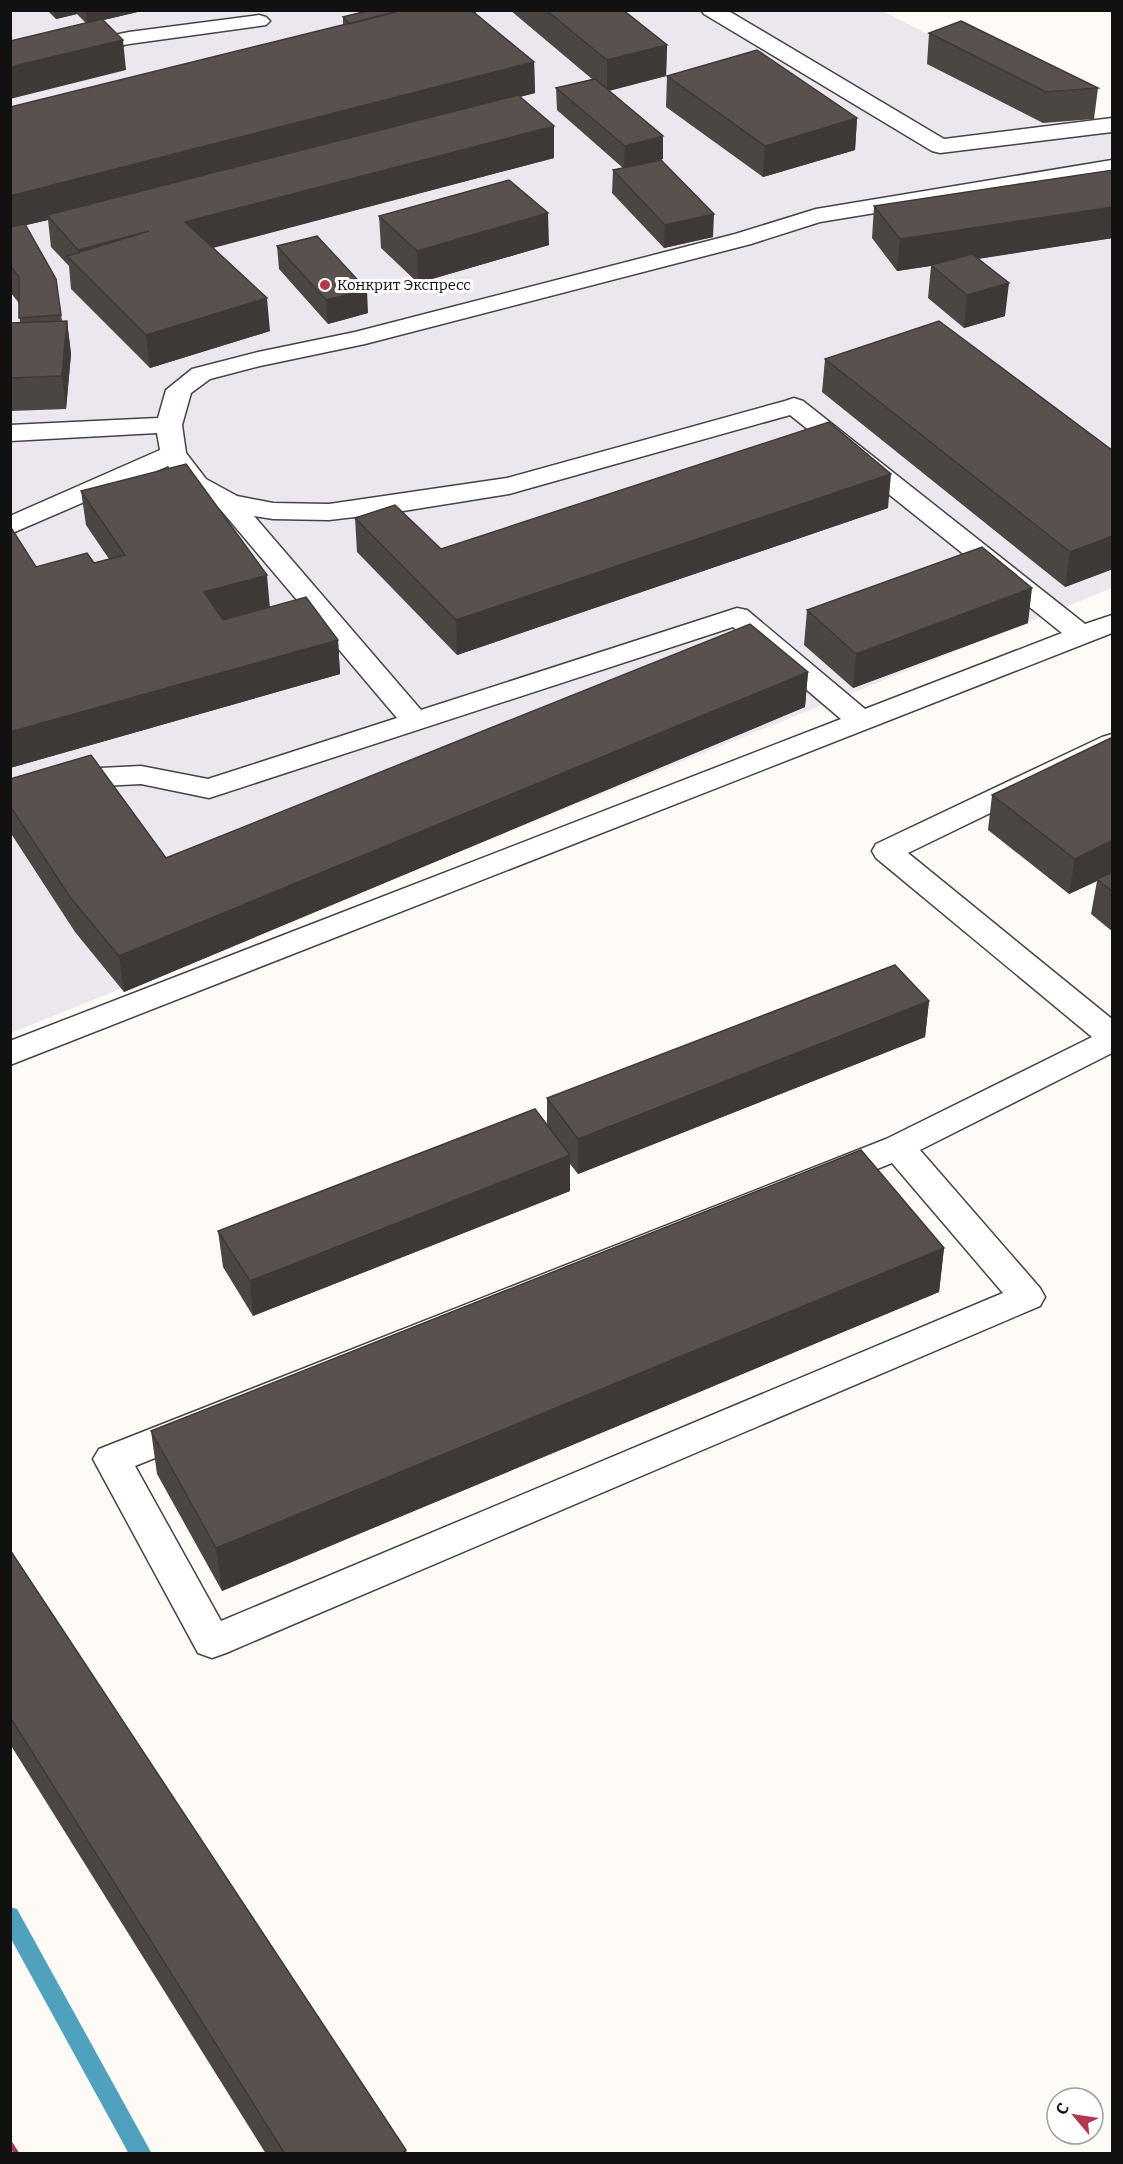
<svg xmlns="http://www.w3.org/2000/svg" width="1123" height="2164" font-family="Bitter,serif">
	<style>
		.industrial { fill: #ece7ee }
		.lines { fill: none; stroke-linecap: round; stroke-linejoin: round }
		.stream { fill: #50a1be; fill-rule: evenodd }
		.minor-casing { stroke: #444; stroke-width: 3 }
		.minor { fill: #fff; fill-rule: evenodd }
		.rail { stroke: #b1394f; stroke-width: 5 }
		.wall { fill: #4c4643 }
		.shaded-wall { fill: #3e3937 }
		.building { fill: #58514e; stroke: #3e3937; stroke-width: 1.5 }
		.poi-dot { fill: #b1394f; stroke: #fff; stroke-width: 2 }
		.labels { text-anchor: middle; stroke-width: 6; stroke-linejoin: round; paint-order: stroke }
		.far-poi-label { font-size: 15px; fill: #111; stroke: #fff; text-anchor: start }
	</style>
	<rect width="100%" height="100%" fill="#fefbf6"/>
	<!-- industrial -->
	<path class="industrial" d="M11,11H882L1112,126V588L11,1033Z"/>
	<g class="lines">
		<!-- stream -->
		<path class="stream" d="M10,1907L17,1909L152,2154H129L10,1937Z"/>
		<!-- minor casing -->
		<g class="minor-casing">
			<path id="minor" d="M701,10H727L944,139L1112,118V132L940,153L932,151L704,14Z
				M259,15L266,17L270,21L266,25L129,44L10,69V56L129,32Z
				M1112,160V174L820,222L751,244L365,344L260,366L210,379L191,393L182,425L186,453L206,479L237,496L273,503L329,504L507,478L785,401L794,398L803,401L1085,624L1112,615V633L10,1065V1041L841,719L733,627L209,798L141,784L83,787L10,811V792L80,769L141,766L208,779L397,718L220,509L188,491L168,466L10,534V516L160,450L157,433L10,441V425L158,418L166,390L192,369L258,352L355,332L735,234L816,209ZM790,415L1062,633L865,709L747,610L737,608L421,710L254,516L273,519L329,520L397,512L509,494Z
				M1112,734V754L908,853L1112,1019V1053L920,1150L1040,1288L1045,1297L1040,1306L226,1653L212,1658L198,1653L93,1459L99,1449L886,1139L1092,1037L876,858L872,851L876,844L1102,737ZM892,1163L1003,1293L221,1621L135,1466Z"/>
		</g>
		<!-- minor -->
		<use href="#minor" class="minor"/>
		<!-- rail -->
		<path class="rail" d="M10,2143L17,2154"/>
	</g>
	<!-- wall -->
	<path class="wall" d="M47,10H146L103,20L126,70L86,23L77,14L56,19Z
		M371,10H476V15L534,62L535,93L519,97L554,158L213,248L270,331L150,368L71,289L69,266L51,247L48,220L25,225L56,279L62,321H67L71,354L66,409L10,411V323H20L19,303L10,292V107L343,25V17Z
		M510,10H623L667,45L666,76L609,91L663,159L649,162L713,237L664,248L612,193L613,170L623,168L557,110L556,88L592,79Z
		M929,33L1098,88L1094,119L1043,123L927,64Z
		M667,76L857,118L855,150L763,177L666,107Z
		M1113,170V238L978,259L1005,316L964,328L928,298L931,266L897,271L872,238L874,206Z
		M379,216L549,245L418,283L381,248Z
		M277,246L368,313L328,324L279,269Z
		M825,359L1113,451V569L1065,587L822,392Z
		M81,491L270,607L338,640L340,674L10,768V526L36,567L94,563L109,559L86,525Z
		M888,508L457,655L357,552L355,518L441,549Z
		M807,610L1028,623L853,688L804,645Z
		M808,672L805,707L124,992L75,932L10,832V779L166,858Z
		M1113,737V932L1091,914L1097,881L1069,894L988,830L992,795Z
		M929,1001L925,1037L578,1174L570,1164V1191L253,1316L223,1267L218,1231L547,1125V1098Z
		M944,1248L939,1292L222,1591L157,1474L151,1431Z
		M10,1550L406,2150L407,2154H266L10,1744Z"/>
	<!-- shaded-wall -->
	<path class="shaded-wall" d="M54,10H77V14L56,19Z
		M86,10H146L87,24Z
		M123,40L126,70L10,99V67Z
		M667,45L666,76L607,91V60Z
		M534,62L535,93L51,219L47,215L48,220L10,229V196Z
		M857,118L855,150L763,177L765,146Z
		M554,126V158L188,254L185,222Z
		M663,136V159L624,169L625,146Z
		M1113,207V238L897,271L900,239Z
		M548,213L549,245L418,283L417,251Z
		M714,214L713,237L664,248L665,225Z
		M149,231L81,269L78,250Z
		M1009,283L1005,316L964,328L967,295Z
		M367,290L368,313L328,324L326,300Z
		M267,298L270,331L150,368L146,335Z
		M67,321L71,354L66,409L62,376Z
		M891,474L888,508L457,655L456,620Z
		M1113,536V569L1065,587L1070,552Z
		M267,575L270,609L207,626L204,592Z
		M1032,588L1028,623L853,688L856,654Z
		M338,640L340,674L10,768V732Z
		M808,672L805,707L124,992L119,956Z
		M1113,840V873L1097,879V881L1069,894L1075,859Z
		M929,1001L925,1037L578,1174V1139Z
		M570,1155V1191L253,1316L250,1281Z
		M944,1248L939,1292L222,1591L216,1548Z"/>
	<!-- building -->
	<path class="building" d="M371,10H403L350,24L343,17Z
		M403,10H471L534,62L10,196V107Z
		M546,10H623L667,45L607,60Z
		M102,19L123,40L10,67V41Z
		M961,21L1098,88L1046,92L929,33Z
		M757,50L857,118L765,146L667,76Z
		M595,79L663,136L625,146L556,88Z
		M518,95L554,126L185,222L267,298L146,335L67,256L149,231L78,250L47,215Z
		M661,160L714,214L665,225L613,170Z
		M1113,170V207L900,239L874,206Z
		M509,180L548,213L417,251L379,216Z
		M25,224L56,279L61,315L19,318V277L10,265V227Z
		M317,236L367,290L326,300L277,246Z
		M972,254L1009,283L967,295L931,265Z
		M67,321L62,376L10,378V323Z
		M939,321L1113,451V536L1070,552L825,359Z
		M829,422L891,474L456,620L355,518L395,505L441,549Z
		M186,464L267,575L204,592L223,620L306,597L338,640L10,732V526L36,567L87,553L94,563L125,555L81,491Z
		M982,547L1032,588L856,654L807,610Z
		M750,624L808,672L119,956L70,897L10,806V779L91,755L166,858Z
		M1113,737V840L1075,859L992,795Z
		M1113,872V892L1097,879Z
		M895,965L929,1001L578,1139L547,1098Z
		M535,1109L570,1155L250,1281L218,1231Z
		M861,1150L944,1248L216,1548L151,1431Z
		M10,1550L406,2150L401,2154H285L10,1717Z"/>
	<!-- markers -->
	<circle class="poi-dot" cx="325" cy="285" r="6"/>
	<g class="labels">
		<!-- far-poi labels -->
		<g class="far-poi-label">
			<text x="337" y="290">Конкрит Экспресс</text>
		</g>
	</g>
	<!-- border -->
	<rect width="1123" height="2164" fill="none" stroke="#111111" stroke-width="24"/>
	<!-- north arrow -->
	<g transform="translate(1075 2116) rotate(299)"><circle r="28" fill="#ffffff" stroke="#a0a0a0" stroke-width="1.5"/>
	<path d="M0-4.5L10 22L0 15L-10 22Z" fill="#b1394f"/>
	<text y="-9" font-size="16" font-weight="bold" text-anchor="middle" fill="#111111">С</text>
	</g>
</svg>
